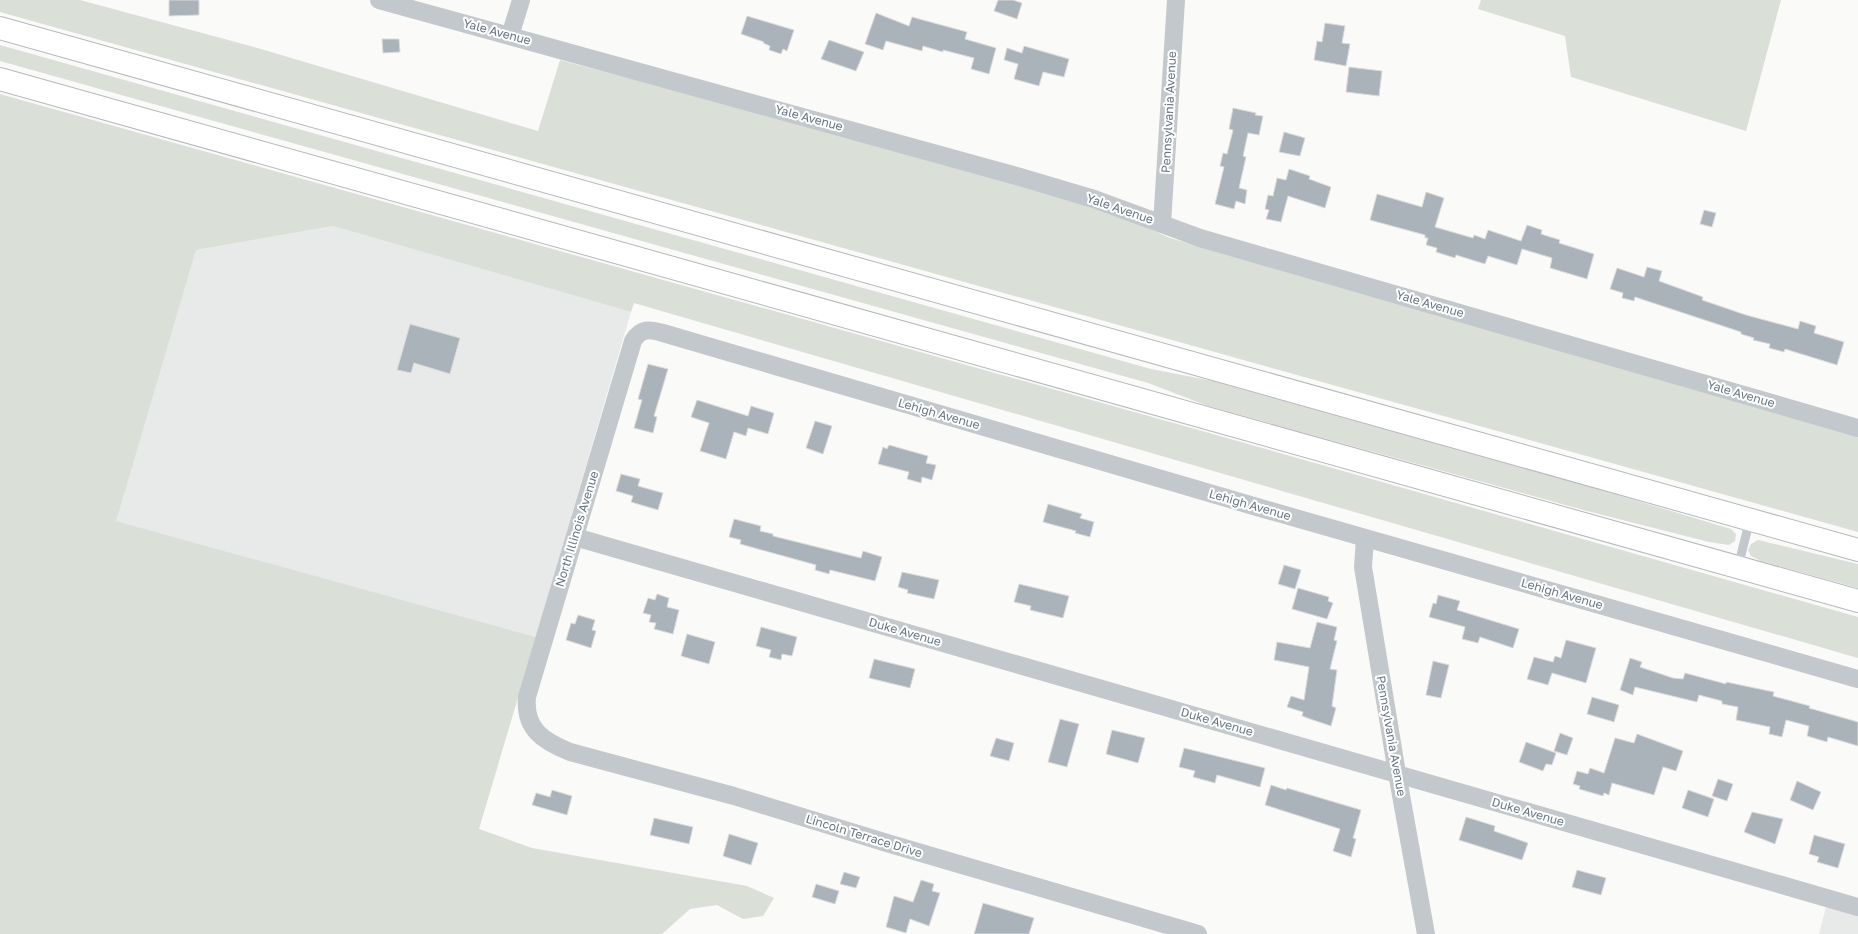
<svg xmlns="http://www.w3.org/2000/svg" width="1858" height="934" font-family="'Golos Text',sans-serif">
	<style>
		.built { fill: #e8e9e9 }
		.green { fill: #dadfd7 }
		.building { fill: #aab3b9; stroke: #dcdcda }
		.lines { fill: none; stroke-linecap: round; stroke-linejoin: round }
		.motorway-casing { stroke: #b4b9bd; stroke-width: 24 }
		.service { stroke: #c3c8cc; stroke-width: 9 }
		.minor { stroke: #c3c8cc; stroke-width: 18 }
		.motorway { stroke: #fff; stroke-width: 22 }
		.labels { text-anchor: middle; stroke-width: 4; stroke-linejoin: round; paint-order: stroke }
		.street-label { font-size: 12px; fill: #657683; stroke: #fff }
	</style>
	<rect width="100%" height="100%" fill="#fafaf8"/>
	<!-- built -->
	<path class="built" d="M333,226L631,312L536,637L115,521L196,250Z
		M1826,907L1858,916V934H1819Z"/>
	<!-- green -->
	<path class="green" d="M0,0H80L254,47L538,131L560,60L856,138L1114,213L1170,238L1858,436V532L0,12Z
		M1481,0H1781L1746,131L1571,77L1565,36L1478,9Z
		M0,45L1151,369L1213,381L1598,489L1731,529L1736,534L1735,541L1729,545L1709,542L1587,511L1208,406L1148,383L0,61Z
		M0,94L1195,429L1858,617V658L651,308L634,303L631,312L333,226L196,250L116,521L536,637L479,829L532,848L747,886L774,898L763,916L743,919L717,905L690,909L662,934H0Z
		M1758,540L1858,564V588L1761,561L1751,556L1748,550L1751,544Z"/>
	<!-- building -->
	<path class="building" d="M169,0H199V15L169,16Z
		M998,0H1013L1022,3L1017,19L994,11Z
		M876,13L909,26L912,17L967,32L965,39L996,48L989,74L971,69L974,58L943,50V52L923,46L922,51L886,41L883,50L865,44Z
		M747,16L794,30L787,51L783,49L781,54L769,50L770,46L763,43L764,42L741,34Z
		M1325,23L1345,26L1342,43L1350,44L1346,66L1314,60L1317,41L1322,42Z
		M382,39H399L400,52L383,53Z
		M829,40L864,52L856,71L821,59Z
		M1024,46L1069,59L1064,77L1043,72L1039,86L1014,79L1018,64L1004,60L1007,48L1022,53Z
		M1349,67L1382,71L1379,96L1346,92Z
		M1233,108L1256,113L1255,115L1263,116L1259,135L1248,133L1243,156L1246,157L1239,188L1247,190L1245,204L1236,201L1234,209L1215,204L1224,167L1220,166L1223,153L1227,154L1233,130L1229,129Z
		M1284,132L1305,138L1300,156L1279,152Z
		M1289,169L1310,176L1309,179L1331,187L1325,208L1288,196L1281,222L1266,219L1269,210L1265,209L1268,195L1273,196L1277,178L1286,180Z
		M1426,192L1444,198L1435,227L1473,238L1474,235L1485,239L1488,230L1521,241L1527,225L1542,230L1541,234L1560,240L1559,243L1594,254L1587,279L1550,268L1552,258L1522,249L1517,265L1488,256L1485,264L1456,255L1455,258L1436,252L1437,248L1426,245L1428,238H1425V235L1370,220L1377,194L1422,207Z
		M1704,210L1716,213L1712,227L1700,224Z
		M1647,267L1662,271L1659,281L1703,297L1702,300L1746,315L1798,329L1800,321L1816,326L1814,333L1844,342L1837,365L1785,349L1784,352L1769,348L1770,344L1753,340L1754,338L1741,334V332L1635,297L1634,301L1622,298L1623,293L1610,289L1617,268L1644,277Z
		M410,324L460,338L450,374L414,363L411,373L397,370Z
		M648,364L668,369L654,416L657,417L653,433L634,428L642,400L638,399Z
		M697,400L748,416L751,406L774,413L768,434L748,428L746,436L734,432L726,459L700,451L709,423L691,417Z
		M815,421L832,426L823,454L806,448Z
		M889,445L928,456L926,463L936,465L932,480L922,477L921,483L907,479L909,472L878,464L883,447L887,449Z
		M621,474L640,479L638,486L663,493L658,510L631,502L633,496L616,491Z
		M1048,504L1082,514L1080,518L1094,522L1090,537L1075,533L1076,531L1043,522Z
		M734,519L761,526L760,531L773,534V536L861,558L863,551L882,557L875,581L830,570L829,574L815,570L816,565L740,544L741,540L729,537Z
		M1284,565L1301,570L1295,589L1278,584Z
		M902,572L939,580L934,599L907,593L908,590L898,587Z
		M1019,584L1069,596L1063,618L1030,610L1031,606L1014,602Z
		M1298,588L1329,597L1328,601L1333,603L1327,619L1292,609Z
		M657,594L669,598L667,607L679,610L673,634L654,629L656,623L649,622L651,615L643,613L648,598L655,600Z
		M1438,595L1460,601L1457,610L1519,629L1513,648L1480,637L1478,643L1462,639L1465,627L1429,617L1433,603L1436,604Z
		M578,615L595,620L592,630L596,631L591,648L566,640L571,623L575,624Z
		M1317,622L1337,627L1334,640L1337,641L1330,669L1337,670L1332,706L1336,708L1331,726L1310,719L1302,716L1303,712L1287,707L1291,696L1304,700L1309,667L1274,660L1277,642L1310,648Z
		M761,627L797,637L792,656L782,654L781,660L769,657L771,650L756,646Z
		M687,634L715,642L709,664L681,656Z
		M1566,640L1596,648L1586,683L1552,673L1548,685L1527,679L1534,657L1553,662L1555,656L1561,658Z
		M1630,658L1642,662L1640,667L1673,678L1683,679L1685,673L1726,684V682L1774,692L1773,696L1810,706L1809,708L1858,722V746L1828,737L1827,742L1807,736L1809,726L1786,720L1782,737L1769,734L1770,727L1736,720L1738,707L1722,704V701L1699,695L1697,702L1635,687L1633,695L1620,690Z
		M874,659L915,669L910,688L869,678Z
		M1433,661L1449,665L1441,698L1426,695Z
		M1592,697L1619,705L1614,722L1587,714Z
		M1060,719L1079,724L1067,767L1048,762Z
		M1112,730L1145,738L1138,763L1106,754Z
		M1560,733L1573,738L1567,755L1554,751Z
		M1637,734L1683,751L1676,771L1663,767L1654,795L1612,783L1609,795L1604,793L1603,796L1579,789L1580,786L1573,784L1577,771L1588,774L1590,768L1604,773L1615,738L1634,743Z
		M996,738L1014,743L1009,761L990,756Z
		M1526,742L1556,753L1552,765L1546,764L1543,771L1519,762Z
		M1184,748L1265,768L1260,787L1217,775L1215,783L1193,777L1195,771L1179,767Z
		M1718,779L1733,784L1727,801L1712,796Z
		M1797,781L1821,792L1813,810L1790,800Z
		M1271,785L1286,790L1287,788L1361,810L1353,838L1356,839L1351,857L1333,851L1340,829L1265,805Z
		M552,790L572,796L567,815L532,805L536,793L550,797Z
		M1688,790L1714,799L1708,817L1682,808Z
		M1752,812L1783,819L1775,844L1744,832Z
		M1466,817L1495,826L1494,831L1528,843L1522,860L1459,840Z
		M654,818L693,827L689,844L650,835Z
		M729,834L758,843L751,865L723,856Z
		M1814,835L1845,844L1838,868L1817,862L1819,857L1809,854Z
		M1577,870L1606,878L1601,895L1572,887Z
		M844,872L860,877L856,888L840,884Z
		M921,880L934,884L932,891L940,893L929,926L910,919L906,933L886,927L894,896L913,902Z
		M816,884L839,891L835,904L812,897Z
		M983,903L1034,918L1029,934H974Z"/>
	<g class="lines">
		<!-- motorway casing -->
		<g class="motorway-casing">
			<path id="motorway" d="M0,28L1858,550
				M0,79L1858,601"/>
		</g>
		<!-- service -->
		<path class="service" d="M1738,567L1750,519"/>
		<!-- minor -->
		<path class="minor" d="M379,0L1020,177L1094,199L1200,238L1858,428
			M510,36L521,0
			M1162,224L1176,0
			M575,537L1858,907
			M1365,538L1363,567L1397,773L1426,934
			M1198,934L887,843L734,796L570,752C543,741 524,729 527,697L633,341C641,328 649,329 663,333L1257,507L1858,679"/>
		<!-- motorway -->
		<use href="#motorway" class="motorway"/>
	</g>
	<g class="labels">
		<!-- street labels -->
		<g class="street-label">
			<text transform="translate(497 32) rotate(15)" y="4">Yale Avenue</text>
			<text transform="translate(1169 112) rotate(-87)" y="4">Pennsylvania Avenue</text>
			<text transform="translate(809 118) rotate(15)" y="4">Yale Avenue</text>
			<text transform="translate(1120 209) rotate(19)" y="4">Yale Avenue</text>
			<text transform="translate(1430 304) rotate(16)" y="4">Yale Avenue</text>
			<text transform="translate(1741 394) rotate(16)" y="4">Yale Avenue</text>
			<text transform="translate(939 414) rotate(16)" y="4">Lehigh Avenue</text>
			<text transform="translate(1250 505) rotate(16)" y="4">Lehigh Avenue</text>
			<text transform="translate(577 529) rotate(-73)" y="4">North Illinois Avenue</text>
			<text transform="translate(1562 594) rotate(16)" y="4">Lehigh Avenue</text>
			<text transform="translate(905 632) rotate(16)" y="4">Duke Avenue</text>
			<text transform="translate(1217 722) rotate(16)" y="4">Duke Avenue</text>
			<text transform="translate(1391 736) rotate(80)" y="4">Pennsylvania Avenue</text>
			<text transform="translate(1528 812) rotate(16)" y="4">Duke Avenue</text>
			<text transform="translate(864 836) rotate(17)" y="4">Lincoln Terrace Drive</text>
		</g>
	</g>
</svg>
